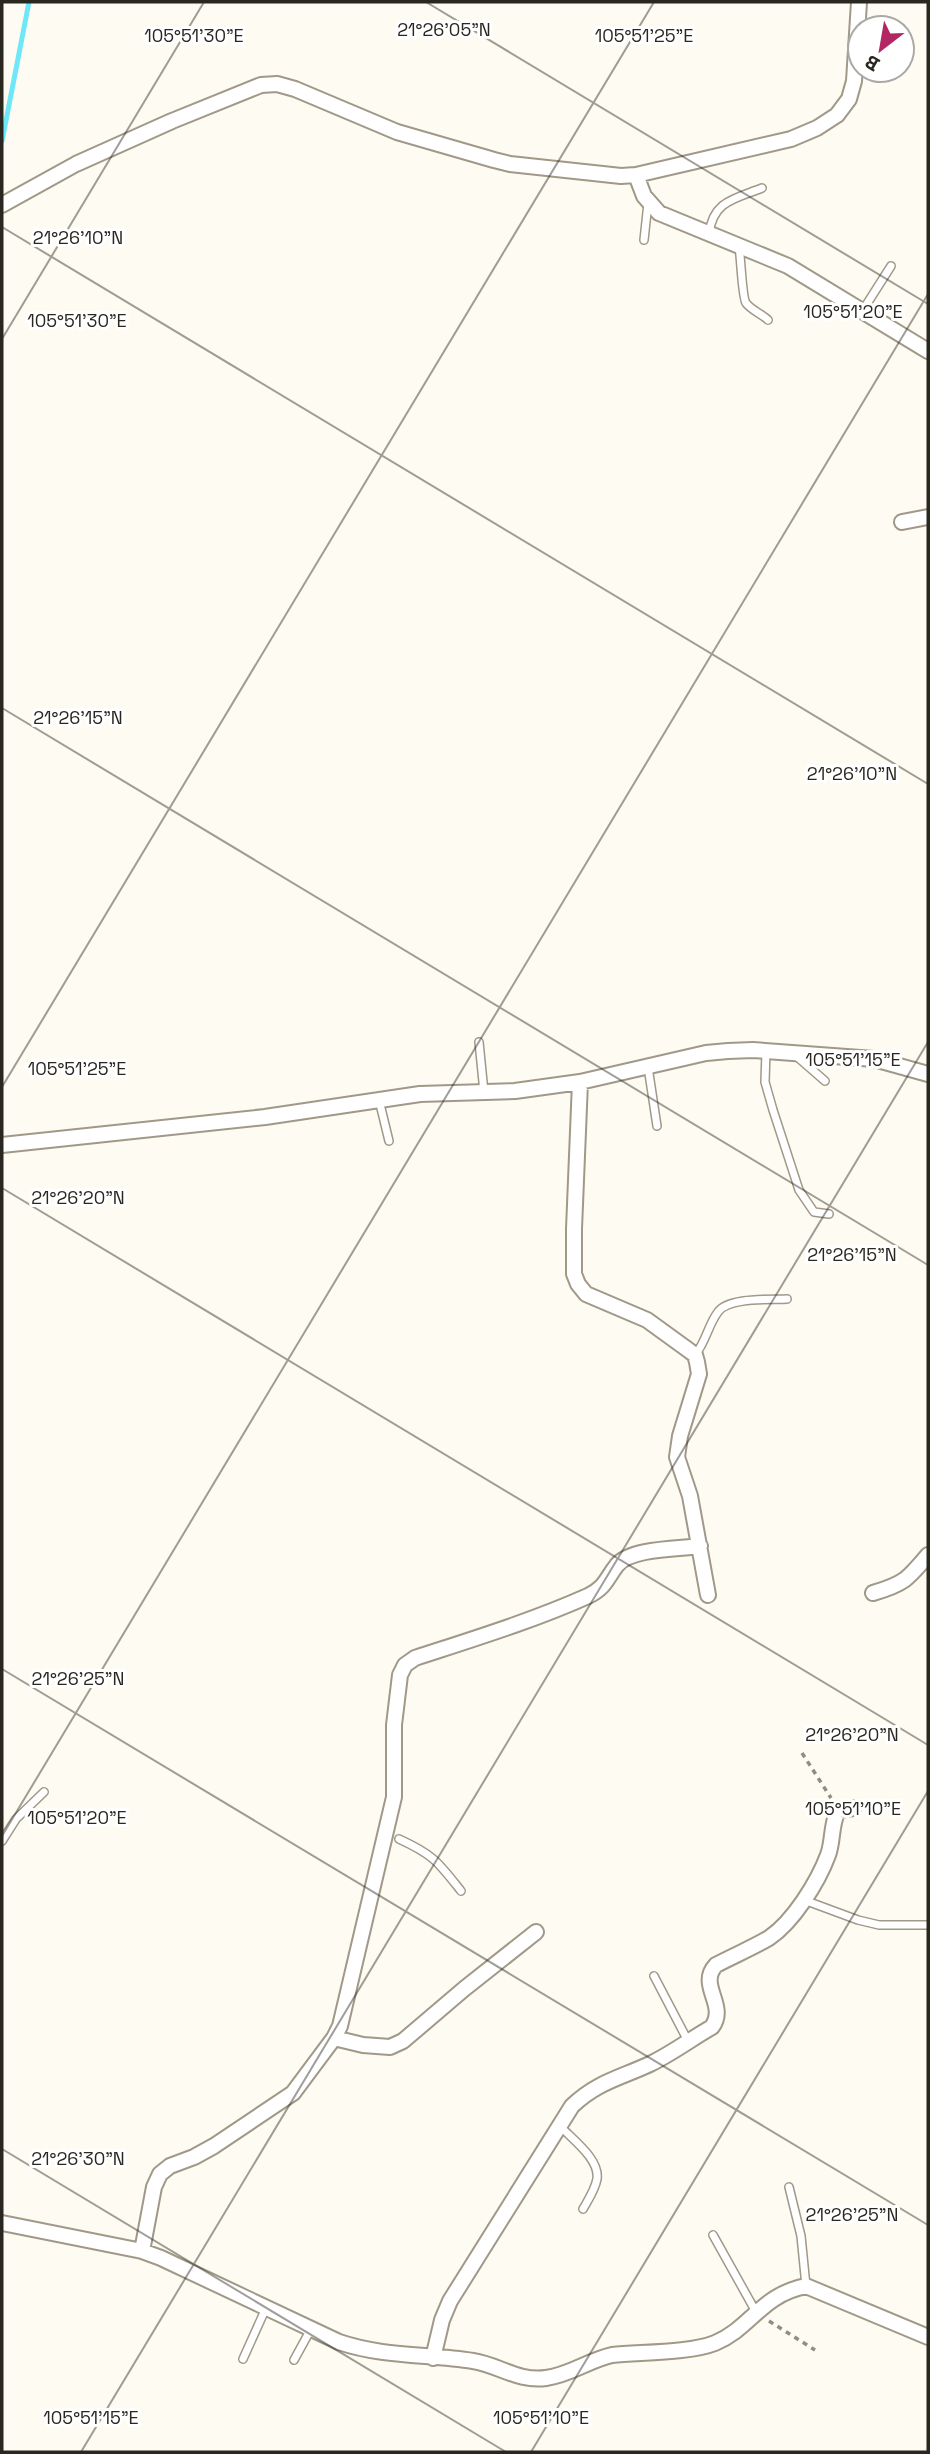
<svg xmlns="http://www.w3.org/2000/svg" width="930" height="2454" font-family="'Space Grotesk',sans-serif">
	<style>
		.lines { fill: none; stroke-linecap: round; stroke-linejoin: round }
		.stream { stroke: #6ee8f8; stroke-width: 5 }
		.service-casing { stroke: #a09988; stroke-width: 10 }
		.minor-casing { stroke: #a09988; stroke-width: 18 }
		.path { stroke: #908d85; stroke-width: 3.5; stroke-dasharray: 5 5; stroke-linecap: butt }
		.service { stroke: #fff; stroke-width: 7 }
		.minor { stroke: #fff; stroke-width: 14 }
		.ticks { fill: none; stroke: #2a2720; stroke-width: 2; stroke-opacity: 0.45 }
		.ticks-label { font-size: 18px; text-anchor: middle; fill: #2a2720; stroke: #fff; stroke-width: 6; stroke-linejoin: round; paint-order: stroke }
	</style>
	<rect width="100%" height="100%" fill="#fefbf3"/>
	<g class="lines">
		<!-- stream -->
		<path class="stream" d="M2,141L29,2"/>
		<!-- service casing -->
		<g class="service-casing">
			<path id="service" d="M709,234C713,201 734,199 762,188
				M644,240L648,203
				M739,247C741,258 742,297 746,303C751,310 762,314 768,320
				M863,310L891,266
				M479,1042L484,1092
				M766,1051L765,1082L773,1110L799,1190L814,1212L829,1214
				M794,1054L825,1081
				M648,1067L657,1126
				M379,1100L389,1141
				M695,1355C706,1342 708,1325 718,1312C728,1297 770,1300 787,1299
				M399,1839C434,1855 438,1862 461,1891
				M2,1841L16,1819L44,1792
				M804,1900L858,1920L879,1925H928
				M654,1976L688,2041
				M560,2126C572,2139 600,2159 597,2179C595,2190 588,2200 583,2209
				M789,2187L801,2236L806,2286
				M713,2235L756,2312
				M243,2359L266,2308
				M294,2360L311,2329"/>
		</g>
		<!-- minor casing -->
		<g class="minor-casing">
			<path id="minor" d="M636,175L644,196L659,213L788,266L928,351
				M2,205L76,164L172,121L261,85L277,84L295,89L397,132L494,160L510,164L621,176L636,175L791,139L817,128L837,115L849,99L854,81L859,2
				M902,522L928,517
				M580,1082L574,1229V1274L578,1284L586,1294L647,1320L687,1349L695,1355L697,1362L699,1374L680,1436L677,1457L690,1496L708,1595
				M2,1145L265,1117L420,1094L515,1091L580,1082L706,1053L728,1051L753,1050L874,1059L928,1074
				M873,1593C904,1584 908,1579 928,1555
				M334,2038L363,2045L390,2047L403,2041L464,1989L536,1932
				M2,2223L142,2251L161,2258L339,2342C383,2357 428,2354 473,2361C499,2365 518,2382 546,2378C570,2375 589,2360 612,2355C641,2352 690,2353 715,2343C751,2328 761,2295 806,2286L928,2337
				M142,2251L154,2187L160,2174L170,2166L194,2157L214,2146L293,2093L334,2038L340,2026L394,1797V1725L400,1675L405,1665L415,1658C473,1639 532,1621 588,1596C606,1587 606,1579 617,1565C631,1548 678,1549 700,1546
				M433,2358L442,2320L450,2301L572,2106C597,2082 620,2078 650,2064C671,2054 691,2039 712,2027C728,2005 697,1985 716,1965C733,1956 752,1948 769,1938C793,1922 818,1882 828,1855C833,1842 831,1826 837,1813L839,1810L853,1808"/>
		</g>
		<!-- path -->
		<path class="path" d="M802,1753L831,1798
			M769,2321L815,2350"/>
		<!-- service -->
		<use href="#service" class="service"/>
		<!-- minor -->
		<use href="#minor" class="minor"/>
	</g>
	<!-- ticks -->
	<path class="ticks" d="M426,2L928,304M2,227L928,784M2,339L204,2M2,708L928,1265M2,1087L654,2M2,1188L928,1745M2,1669L928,2225M2,1836L928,294M2,2149L506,2452M81,2452L928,1042M531,2452L928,1791"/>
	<g class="ticks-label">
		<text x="444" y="36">21°26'05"N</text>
		<text x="644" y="42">105°51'25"E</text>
		<text x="194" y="42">105°51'30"E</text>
		<text x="78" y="244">21°26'10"N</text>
		<text x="853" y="318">105°51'20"E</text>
		<text x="77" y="327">105°51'30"E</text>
		<text x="78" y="724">21°26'15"N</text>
		<text x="852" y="780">21°26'10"N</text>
		<text x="853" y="1066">105°51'15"E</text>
		<text x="77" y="1075">105°51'25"E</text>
		<text x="78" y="1204">21°26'20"N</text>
		<text x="852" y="1261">21°26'15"N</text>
		<text x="78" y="1685">21°26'25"N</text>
		<text x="852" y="1741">21°26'20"N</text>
		<text x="853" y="1815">105°51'10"E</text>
		<text x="77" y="1824">105°51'20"E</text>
		<text x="78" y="2165">21°26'30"N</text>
		<text x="852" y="2221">21°26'25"N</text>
		<text x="91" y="2424">105°51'15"E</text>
		<text x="541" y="2424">105°51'10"E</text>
	</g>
	<!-- border -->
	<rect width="930" height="2454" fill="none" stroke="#2a2720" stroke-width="7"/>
	<!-- north arrow -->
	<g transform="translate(881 49) rotate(211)"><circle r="33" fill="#ffffff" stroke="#aaa9a6" stroke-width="2"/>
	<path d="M0-5L12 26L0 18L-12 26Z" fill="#b12663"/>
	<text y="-10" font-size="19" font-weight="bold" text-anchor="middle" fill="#2a2720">B</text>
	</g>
</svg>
